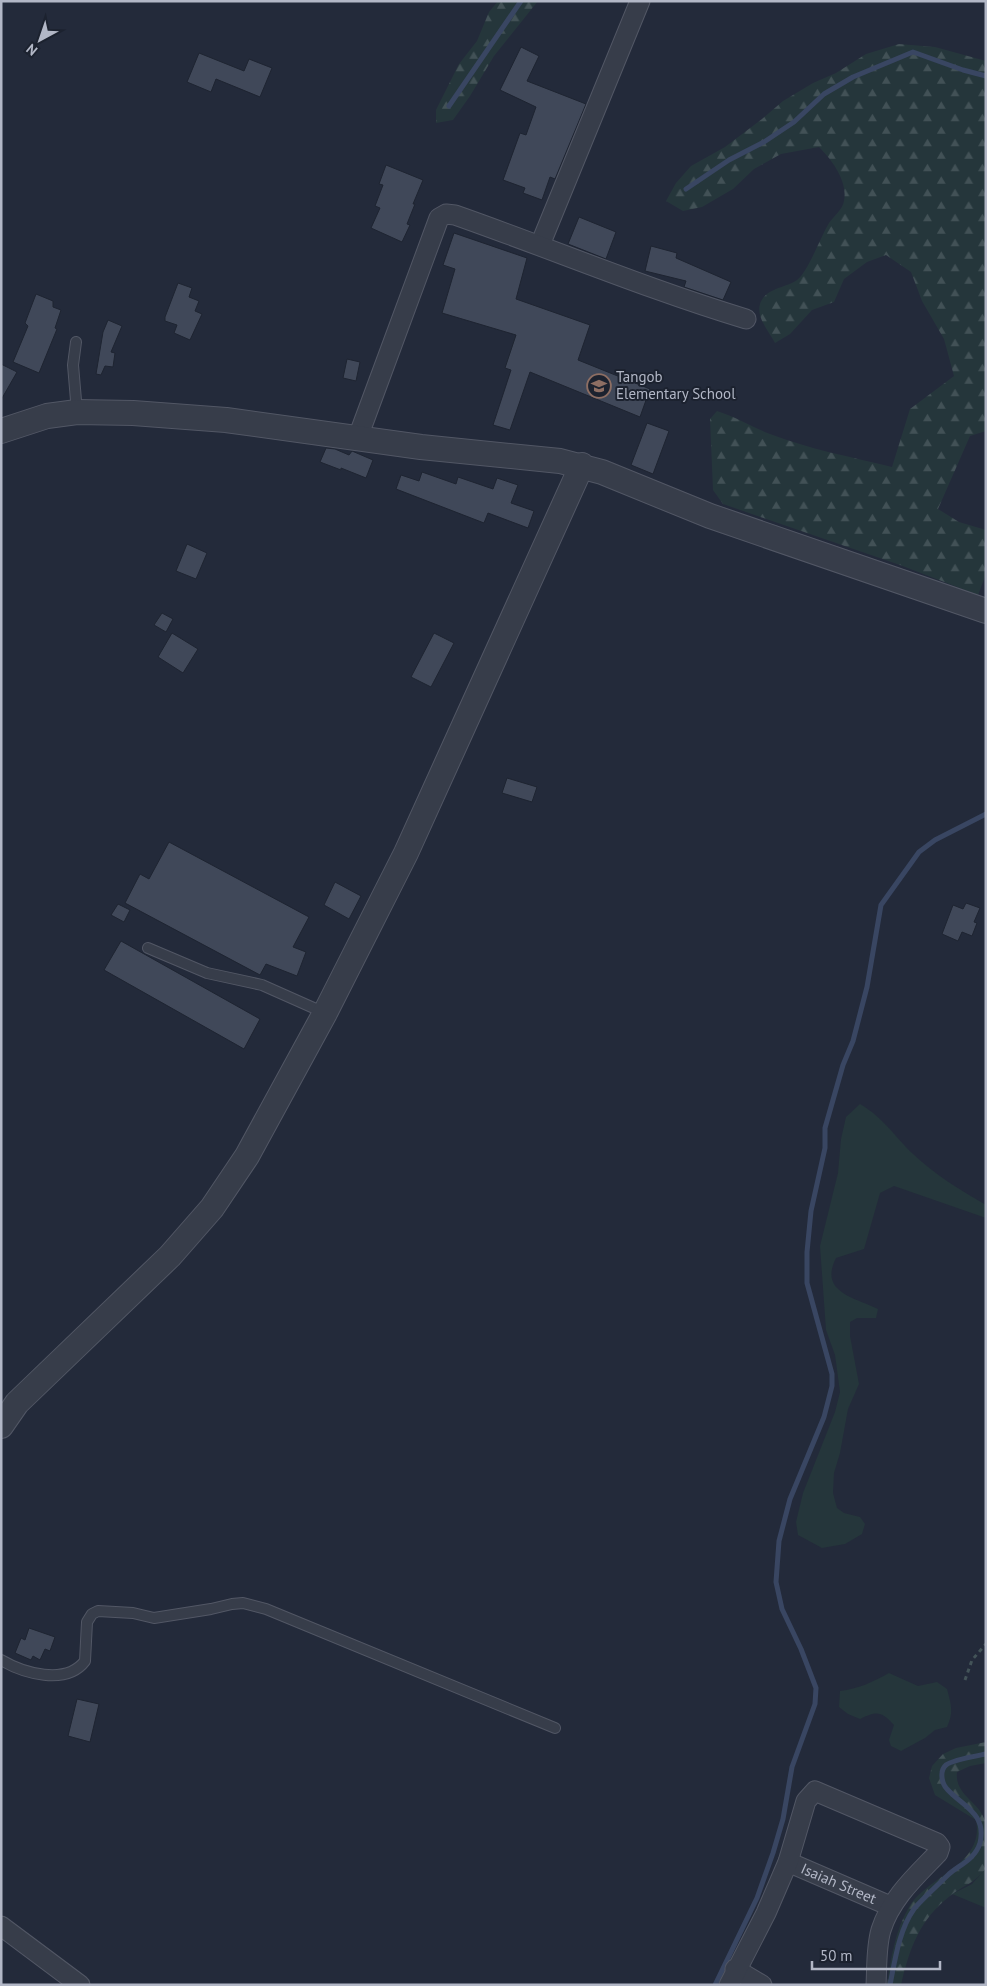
<svg xmlns="http://www.w3.org/2000/svg" width="987" height="1986" font-family="'PT Sans',sans-serif">
	<style>
		.grass { fill: #25363b }
		.forest { fill: url(#forest-firs) }
		.lines { fill: none; stroke-linecap: round; stroke-linejoin: round }
		.stream { stroke: #394662; stroke-width: 5 }
		.building { fill: #404859; stroke: #1e2431 }
		.service-casing { stroke: #525765; stroke-width: 12 }
		.minor-casing { stroke: #525765; stroke-width: 21 }
		.tertiary-casing { stroke: #525765; stroke-width: 26 }
		.path { stroke: #435358; stroke-width: 3; stroke-dasharray: 4 4; stroke-linecap: butt }
		.service { stroke: #373d4a; stroke-width: 10 }
		.minor { stroke: #373d4a; stroke-width: 19 }
		.tertiary { stroke: #373d4a; stroke-width: 24 }
		.labels { text-anchor: middle; stroke-width: 4; stroke-linejoin: round; paint-order: stroke }
		.poi-label { font-size: 15px; fill: #b2b7c6; stroke: #1c222f; text-anchor: start }
		.street-label { font-size: 15px; fill: #b2b7c6; stroke: #1c222f }
	</style>
	<defs>
		<pattern id="forest-firs" width="22" height="20" patternUnits="userSpaceOnUse" patternTransform="scale(1.25)"><rect width="22" height="20" fill="#25363b"/><path d="M5 1l3.5 6h-7zM16 11l3.5 6h-7z" fill="#425156"/></pattern>
	</defs>
	<rect width="100%" height="100%" fill="#232a3a"/>
	<!-- grass -->
	<path class="grass" d="M860,1104C885,1119 893,1135 913,1154C934,1174 960,1190 986,1205V1218L894,1186L880,1193L864,1249L836,1258C819,1292 853,1297 878,1309L876,1318H857L850,1322V1336L859,1384L848,1409L840,1453L834,1473L833,1493L837,1508L844,1513L860,1517L865,1524L862,1534L845,1544L822,1548L798,1535L796,1522L803,1493L835,1412L840,1392L835,1355L826,1330L820,1246L838,1173L841,1139L846,1117Z
		M889,1673L918,1686L937,1682L947,1689C951,1704 954,1712 947,1727L935,1730L925,1738L901,1751L891,1746L889,1740L894,1725C881,1711 877,1711 860,1719L848,1714L839,1707L840,1691C858,1689 873,1682 889,1673Z
		M986,1868V1908L952,1894L972,1884Z"/>
	<!-- forest -->
	<path class="forest" d="M498,1H538L494,56L470,96L453,120L436,123V110L459,64L477,41L489,12Z
		M899,44L935,47L986,61V431L970,436L938,509L959,522L986,530V574L978,595L900,565L723,504L713,490L710,419L717,411C736,417 752,427 770,434C809,449 851,457 892,467L910,409L954,376L944,339L922,301L911,272L886,255L867,262L844,279L834,302L812,310L790,334L775,343C769,332 756,317 760,304C765,288 786,288 797,280C808,272 821,236 829,223C833,217 843,209 844,201C848,181 832,160 819,147L781,154L754,169L733,189L702,207L683,211L666,201L676,183L691,166L725,147L762,119L783,101L813,83L836,73L866,54Z
		M986,1742V1763L970,1766L957,1772C954,1795 980,1802 985,1821C987,1831 986,1856 986,1868C973,1885 965,1884 950,1896C920,1919 909,1949 901,1985H887C891,1958 895,1931 909,1907C929,1875 985,1865 976,1820L935,1795L929,1778L932,1766L943,1754L956,1748Z"/>
	<g class="lines">
		<!-- stream -->
		<path class="stream" d="M449,106L521,1
			M686,189L729,160L764,142L794,122L824,94L853,77L913,52L963,70L986,76
			M715,1985L757,1898L773,1853L783,1819L792,1767L815,1704L816,1688L801,1649L782,1609L776,1582L779,1541L790,1499L824,1417L832,1386V1374L807,1283V1252L811,1211L825,1148V1128L843,1065L853,1041L867,987L881,905L919,852L935,840L986,814
			M890,1985C895,1960 899,1930 914,1909C920,1901 941,1882 949,1874C961,1864 975,1859 980,1843C987,1813 962,1806 947,1789C942,1784 939,1771 946,1765C952,1760 976,1756 986,1754"/>
	</g>
	<!-- building -->
	<path class="building" d="M521,47L539,56L527,81L586,104L555,179L550,177L542,200L523,193L525,188L503,180L520,133L526,135L536,107L500,90Z
		M199,53L244,71L249,59L272,68L260,97L216,79L211,92L187,82Z
		M386,165L423,180L413,204H415L407,224L410,225L402,242L371,228L380,208L375,206L383,185L379,184Z
		M579,217L616,232L606,259L568,244Z
		M454,233L527,258L516,299L590,325L578,360L650,389L640,417L530,372L510,430L493,425L511,370L505,368L516,335L442,313L455,269L443,265Z
		M651,246L677,253L676,258L731,282L723,300L684,287L686,281L645,271Z
		M178,283L192,288L189,297L199,301L195,311L202,314L190,340L174,333L177,325L165,321V317Z
		M36,294L53,301V307L61,310L55,328L57,329L39,373L13,362L28,326L25,323Z
		M108,320L122,326L111,352L115,353L113,367L105,366L101,375L96,374L103,332Z
		M347,359L360,362L356,381L343,378Z
		M1,364L17,372L1,400Z
		M647,423L669,431L653,474L631,465Z
		M326,448L335,449L349,455L352,451L373,460L366,478L341,468V470L320,462Z
		M422,472L456,484L458,477L493,489L497,478L518,485L511,503L534,511L528,528L488,513L484,523L396,489L401,475L419,481Z
		M187,544L207,553L196,579L176,571Z
		M162,613L173,619L166,632L154,625Z
		M172,633L198,649L183,673L158,657Z
		M434,633L454,643L431,687L411,677Z
		M507,778L537,787L532,802L502,793Z
		M169,842L309,917L293,947L306,952L297,976L266,964L260,975L125,903L140,874L149,879Z
		M335,882L361,896L349,919L324,905Z
		M966,903L980,908L974,922L977,923L972,936L962,932L958,941L942,934L953,905L963,909Z
		M118,904L130,910L124,922L111,915Z
		M121,941L260,1019L244,1049L104,970Z
		M29,1628L55,1637L50,1651L45,1649L40,1660L33,1656L31,1660L15,1653L21,1638L25,1640Z
		M77,1699L99,1704L90,1742L68,1736Z"/>
	<g class="lines">
		<!-- service casing -->
		<g class="service-casing">
			<path id="service" d="M76,342L73,365L77,412
				M148,948L207,973L262,985L325,1013
				M1,1660C23,1673 66,1686 85,1661L87,1622L92,1614L98,1611L133,1613L154,1618L211,1609L232,1604L243,1603L266,1609L555,1728"/>
		</g>
		<!-- minor casing -->
		<g class="minor-casing">
			<g id="minor">
				<path d="M540,245L640,1"/>
				<path d="M358,437L439,218L446,214L455,215C552,249 647,289 746,319"/>
				<path id="s1" d="M788,1862L890,1906"/>
				<path d="M1,1926L80,1985"/>
				<path d="M735,1969L762,1985"/>
				<path d="M729,1985L766,1913L788,1862L806,1801L815,1791L937,1843L940,1847L938,1853C916,1876 891,1898 881,1930C876,1947 877,1967 876,1985"/>
			</g>
		</g>
		<!-- tertiary casing -->
		<g class="tertiary-casing">
			<path id="tertiary" d="M1,431L47,416L77,412L133,413L226,420L421,447L560,461L602,472L710,516L986,611
				M1,1426L17,1403L170,1256L212,1208L247,1156L325,1013L406,853L582,465"/>
		</g>
		<!-- path -->
		<path class="path" d="M965,1680L972,1660L986,1644"/>
		<!-- service -->
		<use href="#service" class="service"/>
		<!-- minor -->
		<use href="#minor" class="minor"/>
		<!-- tertiary -->
		<use href="#tertiary" class="tertiary"/>
	</g>
	<!-- icons -->
	<defs>
		<g id="school-ring" transform="scale(1.25)"><circle r="9.5" fill="#1c222f" stroke="#8d6e63" stroke-width="1.5"/><path d="M0-5L7-2L0 1L-7-2ZM-4 1L0 2.5L4 1V4Q0 6-4 4Z" fill="#8d6e63"/></g>
	</defs>
	<g fill-rule="evenodd">
		<use href="#school-ring" x="599" y="386"/>
	</g>
	<g class="labels">
		<!-- poi labels -->
		<g class="poi-label">
			<text x="616" y="382">Tangob<tspan x="616" dy="17">Elementary School</tspan></text>
		</g>
		<!-- street labels -->
		<g class="street-label">
			<text dy="5" stroke="none"><textPath href="#s1" startOffset="55">Isaiah Street</textPath></text>
		</g>
	</g>
	<!-- border -->
	<rect width="987" height="1986" fill="none" stroke="#b2b7c6" stroke-width="5"/>
	<!-- north arrow -->
	<g transform="translate(40 40) rotate(220)" stroke="#1c222f" stroke-width="4" paint-order="stroke">
	<path d="M0-4L9 19L0 12L-9 19Z" fill="#b2b7c6"/>
	<text y="-8" font-size="14" font-weight="bold" text-anchor="middle" fill="#b2b7c6">N</text>
	</g>
	<!-- scale -->
	<path d="M812 1961v8h128v-8" fill="none" stroke="#b2b7c6" stroke-width="2.5"/>
	<text x="820" y="1961" font-size="15" fill="#b2b7c6" stroke="#1c222f" stroke-width="4" paint-order="stroke">50 m</text>
</svg>
